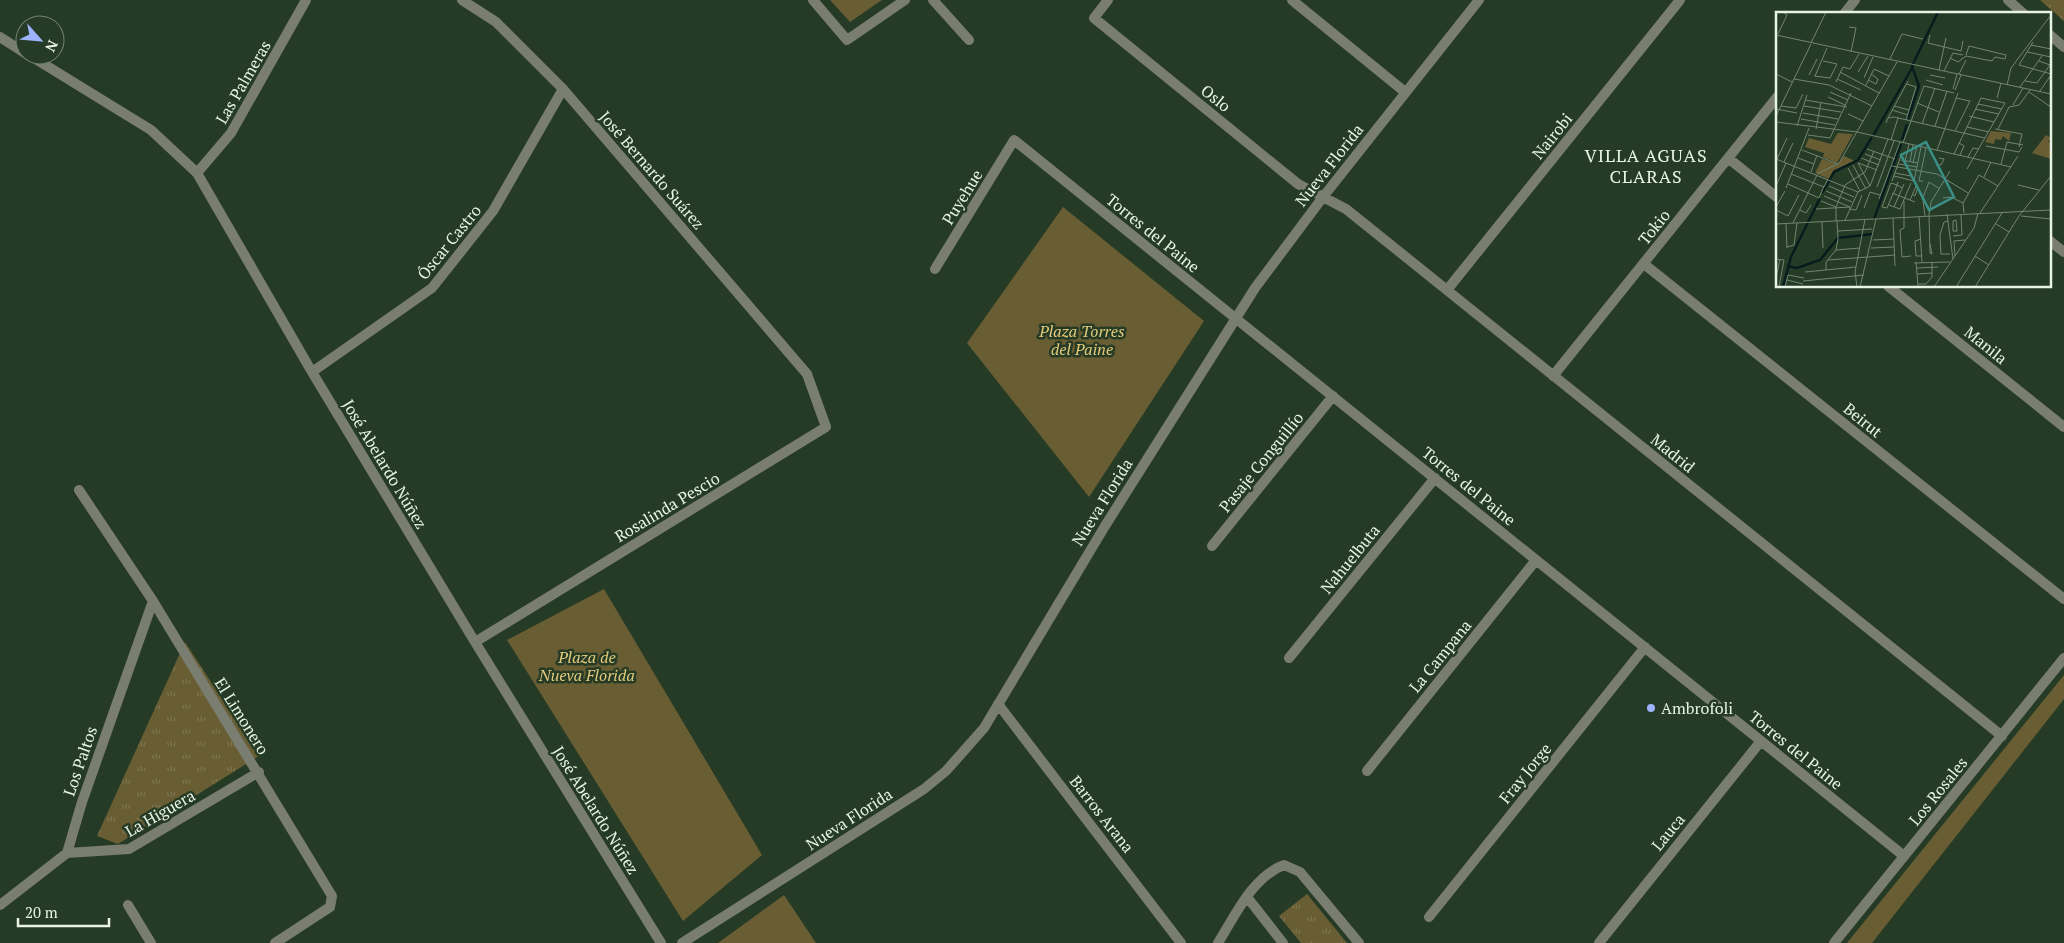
<svg xmlns="http://www.w3.org/2000/svg" width="2064" height="943" font-family="'PT Serif',serif">
	<style>
		.grass { fill: url(#grass-tufts) }
		.green { fill: #695d33 }
		.lines { fill: none; stroke-linecap: round; stroke-linejoin: round }
		.minor { stroke: #7a7e70; stroke-width: 10 }
		.tertiary { stroke: #7a7e70; stroke-width: 10 }
		.poi-dot { fill: #9db4fd; stroke: #263b25; stroke-width: 2 }
		.labels { text-anchor: middle; stroke-width: 5; stroke-linejoin: round; paint-order: stroke }
		.street-label { font-size: 16px; fill: #e6f3e5; stroke: #263b25 }
		.park-label { font-size: 16px; font-style: italic; fill: #e2c97b; stroke: #263b25 }
		.poi-label { font-size: 16px; fill: #e6f3e5; stroke: #263b25; text-anchor: start }
		.neighbourhood-label { font-size: 18px; letter-spacing: 1px; fill: #e6f3e5; stroke: #263b25 }
		.inset-river { fill: none; stroke: #071d1d; stroke-width: 2.5 }
		.inset-road { fill: none; stroke: #738572; stroke-width: 1 }
		.view { fill: #3a8f86; fill-opacity: 0.15; stroke: #3a8f86; stroke-width: 2.5 }
		.inset-edge { fill: none; stroke: #e6f3e5; stroke-width: 2.5 }
	</style>
	<defs>
		<pattern id="grass-tufts" width="24" height="20" patternUnits="userSpaceOnUse" patternTransform="scale(1.25)"><rect width="24" height="20" fill="#695d33"/><path d="M3 7l-1-3M5 7V3M7 7l1-3M15 17l-1-3M17 17v-4M19 17l1-3" fill="none" stroke="#7e7550"/></pattern>
	</defs>
	<rect width="100%" height="100%" fill="#263b25"/>
	<!-- grass -->
	<path class="grass" d="M2040,0H2064V21Z
		M185,642L259,756L118,844L97,836Z
		M1307,894L1347,943H1301L1279,916Z"/>
	<!-- green -->
	<path class="green" d="M830,0H882L850,22Z
		M1063,207L1204,321L1089,497L967,343Z
		M604,589L762,855L683,921L507,640Z
		M2064,675V699L1872,943H1847Z
		M784,895L816,943H718Z"/>
	<g class="lines">
		<!-- minor -->
		<path class="minor" d="M462,0L496,22L563,89L807,374L826,427L475,642
			M813,0L847,40L905,0
			M933,0L969,40
			M1108,0L1094,18L1298,184L1346,209L2002,736
			M1292,0L1405,92
			M2008,0L2024,14
			M1844,14L1855,0
			M2050,35L2064,47
			M0,37L25,53
			M29,55L151,130L197,173L312,372L475,642L661,943
			M1728,158L1778,198
			M197,173L231,133L306,0
			M2050,241L2064,252
			M1644,264L2064,599
			M935,269L1014,140L1904,856
			M1888,286L2064,427
			M1447,290L1680,0
			M312,372L432,288L493,211L563,89
			M1553,376L1778,96
			M79,490L153,601L332,896L330,907L275,943
			M1212,546L1333,396
			M1289,658L1435,478
			M998,704L1181,943
			M1367,771L1536,560
			M67,853L129,849L259,772
			M1247,897L1283,943
			M0,905L67,853L82,802L153,601
			M128,905L151,943
			M1429,917L1645,647
			M682,943L924,789L946,771L984,728L1105,526L1255,288L1323,197L1479,0
			M1218,943C1235,916 1253,876 1284,865L1300,872L1359,943
			M1599,943L1761,741"/>
		<!-- tertiary -->
		<path class="tertiary" d="M1834,943L2064,658"/>
	</g>
	<!-- markers -->
	<circle class="poi-dot" cx="1651" cy="708" r="5"/>
	<g class="labels">
		<!-- street labels -->
		<g class="street-label">
			<text transform="translate(243 82) rotate(-60)" y="6">Las Palmeras</text>
			<text transform="translate(1216 98) rotate(39)" y="6">Oslo</text>
			<text transform="translate(1552 136) rotate(-51)" y="6">Nairobi</text>
			<text transform="translate(1329 165) rotate(-52)" y="6">Nueva Florida</text>
			<text transform="translate(652 170) rotate(49)" y="6">José Bernardo Suárez</text>
			<text transform="translate(962 197) rotate(-58)" y="6">Puyehue</text>
			<text transform="translate(1654 227) rotate(-51)" y="6">Tokio</text>
			<text transform="translate(1153 233) rotate(39)" y="6">Torres del Paine</text>
			<text transform="translate(449 242) rotate(-51)" y="6">Óscar Castro</text>
			<text transform="translate(1986 345) rotate(39)" y="6">Manila</text>
			<text transform="translate(1863 420) rotate(39)" y="6">Beirut</text>
			<text transform="translate(1673 453) rotate(39)" y="6">Madrid</text>
			<text transform="translate(1261 462) rotate(-51)" y="6">Pasaje Conguillío</text>
			<text transform="translate(385 464) rotate(59)" y="6">José Abelardo Núñez</text>
			<text transform="translate(1469 486) rotate(39)" y="6">Torres del Paine</text>
			<text transform="translate(1102 502) rotate(-58)" y="6">Nueva Florida</text>
			<text transform="translate(667 507) rotate(-31)" y="6">Rosalinda Pescio</text>
			<text transform="translate(1350 559) rotate(-51)" y="6">Nahuelbuta</text>
			<text transform="translate(1440 656) rotate(-51)" y="6">La Campana</text>
			<text transform="translate(242 716) rotate(58)" y="6">El Limonero</text>
			<text transform="translate(1796 750) rotate(39)" y="6">Torres del Paine</text>
			<text transform="translate(80 761) rotate(-71)" y="6">Los Paltos</text>
			<text transform="translate(1525 773) rotate(-51)" y="6">Fray Jorge</text>
			<text transform="translate(1938 791) rotate(-51)" y="6">Los Rosales</text>
			<text transform="translate(596 810) rotate(58)" y="6">José Abelardo Núñez</text>
			<text transform="translate(160 813) rotate(-30)" y="6">La Higuera</text>
			<text transform="translate(1102 814) rotate(52)" y="6">Barros Arana</text>
			<text transform="translate(849 819) rotate(-33)" y="6">Nueva Florida</text>
			<text transform="translate(1668 832) rotate(-51)" y="6">Lauca</text>
		</g>
		<!-- park labels -->
		<g class="park-label">
			<text x="1082" y="337">Plaza Torres<tspan x="1082" dy="18">del Paine</tspan></text>
			<text x="587" y="663">Plaza de<tspan x="587" dy="18">Nueva Florida</tspan></text>
		</g>
		<!-- poi labels -->
		<g class="poi-label">
			<text x="1661" y="714">Ambrofoli</text>
		</g>
		<!-- neighbourhood labels -->
		<g class="neighbourhood-label">
			<text x="1646" y="162">VILLA AGUAS<tspan x="1646" dy="21">CLARAS</tspan></text>
		</g>
	</g>
	<!-- overview -->
	<g transform="translate(1776 12)">
		<rect width="275" height="275" fill="#263b25"/>
		<path d="M215,119L235,121L233,129L227,124L225,128L219,127L218,132L209,130ZM270,123L275,126L272,130L275,131V147L256,141ZM68,144L79,149L58,158L53,167L39,161L46,147L62,152Z" fill="#695d33"/>
		<path d="M62,121L77,122L61,151L47,145L48,141L29,135L33,126L55,132Z" fill="#695d33"/>
		<path class="inset-river" d="M132,107L143,74L136,54L162,0M97,124L136,56M126,128L131,112M46,181L58,160L82,148L96,125M98,207L125,132M11,254L21,256L44,248L62,226L97,222M7,275L15,245L44,186"/>
		<path class="inset-road" d="M73,15L80,16L75,40M2,22L11,3L7,0M0,23L275,82M154,23L152,31L185,39L187,29M257,30L243,53L275,62M35,31L50,0M255,33L275,37M251,40L275,45M190,43L193,34L230,43M174,46L182,50L190,44L216,49L219,45L229,47L230,43M114,47L126,22L147,27M163,58L170,26M168,59L177,41L187,43M64,60L103,81M82,60L92,44M0,62L16,70M183,62L190,48M33,63L41,47M154,63L169,66M38,64L54,66L61,52L47,49M39,64L51,36M88,66L97,45M18,67L53,73L96,94M61,67L85,78M92,68L100,72L102,67L95,62M150,68L167,73M249,69L261,71L274,53L263,49M60,70L67,55L74,57L83,42M90,73L98,57L113,64M231,73L235,56L275,3M244,75L266,44M177,77L181,62M179,78L185,63M264,79L275,63M54,80L72,88M253,80L275,95M52,85L69,93M221,86L225,71M29,88L71,95M141,91L163,100M202,92L226,97M237,93L247,76M5,94L20,96L27,82M28,94L65,100M118,94L133,98M0,97L21,101M199,97L223,102M116,98L132,103M27,101L62,107M72,102L87,109M0,104L35,32M193,104L218,110M112,106L132,69M25,107L59,113M130,108L140,75L131,72M0,110L81,120L235,155M110,111L112,106L118,105L209,126M146,112L159,76M21,114L31,83M159,114L171,79M191,115L213,120M40,117L45,90M219,117L246,122L243,135M222,117L233,95L243,93L254,78M179,119L194,89L180,86M32,123L54,126L75,81M115,128L122,106M127,131L148,74L178,81M183,131L188,134L184,143M210,134L243,140L246,135M91,137L119,147M26,138L62,152M161,138L182,81M89,142L105,148M178,142L205,86L229,91L191,157M192,145L197,136L203,137M22,146L38,152M85,146L103,153M0,147L82,180L94,174L112,127M1,147L11,126M125,148L142,151M129,149L133,132M8,150L17,131M134,150L137,133M82,151L94,174M82,151L101,158M137,151L141,134M123,152L141,155M225,152L231,130L247,133M77,153L90,177M160,153H165L168,147L163,146M116,154L161,162L192,181M72,156L84,179M35,160L41,143M119,161L135,164M15,162L48,175L52,167M41,162L63,151L121,50M118,164L138,169L145,135M208,165L215,150M116,169L126,141M147,169H143L150,136M122,170L121,173L118,181L117,182L111,196L106,195L115,171L121,173L126,176M12,172L43,186L48,174M242,173L263,178M0,174L10,151M53,174L78,185M101,175L118,129M10,176L33,116M50,179L76,190M116,181L139,190M136,182L139,184L142,175L140,174M48,184L74,195M167,186L175,185L187,191M103,187L124,130M134,188L141,172M146,188L153,170L164,177M45,189L60,195M147,189L149,204M113,193L124,197L135,171M0,195L9,179M118,195L128,172M88,196L94,180L104,183M40,197L74,195M73,197L80,198L86,183M0,198L12,204L23,183M24,198L30,201L35,193M188,201L187,191L203,163L222,174M204,201L242,144M171,202L177,247M153,203L154,241L156,242L154,232M153,203L155,190L174,159M143,204L146,250M245,204L275,207M117,206L119,254M69,208L82,180M180,208L181,219H177V209ZM60,209V195L69,173L89,160L98,139M172,209L168,210L164,223L165,242H174M46,210L47,236M17,211L41,163M0,212L275,198M10,212L11,236M220,212L233,220M128,216L124,218L126,245L135,244M128,216V189M62,219L96,217M177,224L186,223L185,203M145,227L139,229L140,244H146M97,228L118,227M11,235L18,233L21,211M95,236L118,235M60,238L84,236M179,244L178,229L189,228M199,244L213,253M0,247L8,248L3,275M52,248L119,243M140,250L142,274M138,251L174,250M141,256L162,255M50,258V250L60,238L62,227L61,209M29,260L80,255M141,262L156,261M0,266L4,247M11,268L27,272M27,269L88,263M142,272H150L156,265V250M9,275L12,263L28,266M81,275L79,260L89,207M84,275L100,207M158,275L198,216L202,201M180,275L226,201M199,275L243,204L275,164"/>
		<path class="view" d="M150,130L178,185L153,198L125,143Z"/>
		<rect width="275" height="275" class="inset-edge"/>
	</g>
	<!-- north arrow -->
	<g transform="translate(40 40) rotate(117)"><circle r="24" fill="#263b25" stroke="#738572"/>
	<path d="M0-4L9 19L0 12L-9 19Z" fill="#9db4fd"/>
	<text y="-8" font-size="14" font-weight="bold" text-anchor="middle" fill="#e6f3e5">N</text>
	</g>
	<!-- scale -->
	<path d="M18 918v8h91v-8" fill="none" stroke="#e6f3e5" stroke-width="2.5"/>
	<text x="25" y="918" font-size="15" fill="#e6f3e5" stroke="#263b25" stroke-width="4" paint-order="stroke">20 m</text>
</svg>
